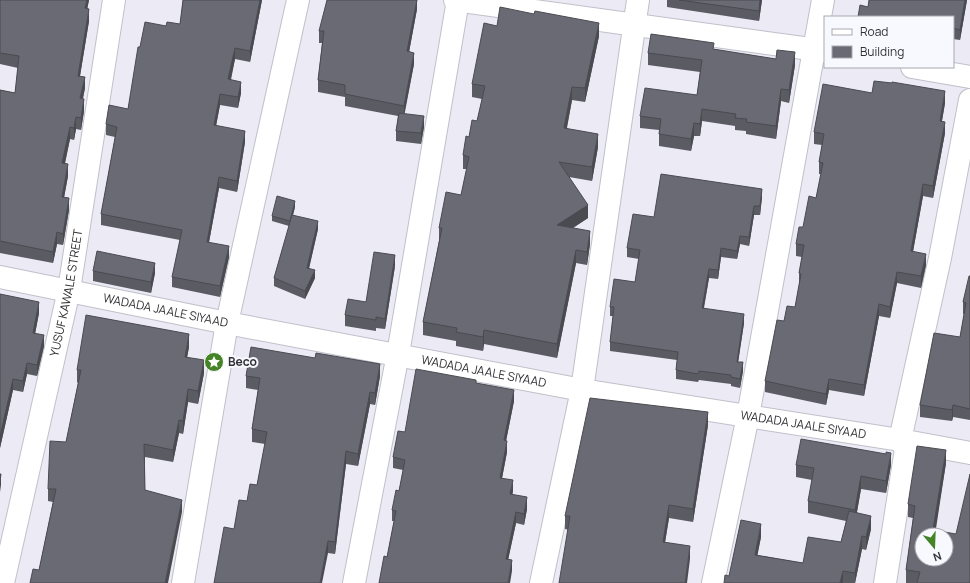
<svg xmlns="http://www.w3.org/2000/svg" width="970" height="583" font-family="Manrope,sans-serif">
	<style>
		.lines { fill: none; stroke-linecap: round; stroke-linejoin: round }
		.minor-casing { stroke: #c0c0ca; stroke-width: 24 }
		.major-casing { stroke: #c0c0ca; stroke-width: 24 }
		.minor { stroke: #fff; stroke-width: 22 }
		.major { stroke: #fff; stroke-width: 22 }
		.wall { fill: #5b5b64 }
		.shaded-wall { fill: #4a4a51 }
		.building { fill: #6a6a74; stroke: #4a4a51; fill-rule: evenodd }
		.labels { text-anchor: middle; stroke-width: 4; stroke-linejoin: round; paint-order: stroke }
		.street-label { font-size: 12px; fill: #323236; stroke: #f8f8ff }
		.poi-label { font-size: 12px; font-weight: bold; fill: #323236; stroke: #f8f8ff; text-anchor: start }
	</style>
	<rect width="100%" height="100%" fill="#ebeaf5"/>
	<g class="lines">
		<!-- minor casing -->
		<g class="minor-casing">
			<g id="minor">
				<path d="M455,0L825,51"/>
				<path d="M912,67L970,77"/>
				<path id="s1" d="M3,583L69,290L114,0"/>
				<path d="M183,583L227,323L298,0"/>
				<path d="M354,583L398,354L458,0"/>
				<path d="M541,583L582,390L638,0"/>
				<path d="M713,583L748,416L823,0"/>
				<path d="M885,583L906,449L900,440L940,258L970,100"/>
			</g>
		</g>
		<!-- major casing -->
		<g class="major-casing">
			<g id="major">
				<path id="s2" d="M0,277L227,323L582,390L900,440L970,453"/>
			</g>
		</g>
		<!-- minor -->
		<use href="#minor" class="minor"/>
		<!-- major -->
		<use href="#major" class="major"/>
	</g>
	<!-- wall -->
	<path class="wall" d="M0,0H89L87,9L89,21L80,76L85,88L83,99L84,111L81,130L76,129L74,140L70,139L65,164L68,176L64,197L69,210L63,245L57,244L53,263L0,253V90L15,93L18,68L0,64Z
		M183,0H262L250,62L235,59L231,80L241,93L238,108L220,105L216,126L245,142L237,192L219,188L209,242L229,257L220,297L172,287V277L180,240L101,225V214L115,137L106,135V124L128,109L140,47L166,26L180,24Z
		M417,0V9L409,52L414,64L404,114L424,127L421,144L396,141V131L398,116L345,106V97L318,92V80L322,43H319V31Z
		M667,0H762L759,21L667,7Z
		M869,0H967L960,40L953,39V17L868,7Z
		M497,26L599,36L585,102L572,100L567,128L598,147L592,181L569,177L588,218L573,228L590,244L587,265L576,263L557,358L484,344L483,351L456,346V341L423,335V322L439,241V228L461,195L467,169H463V155L469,137L477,121L482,99L472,97V84Z
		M714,49L795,65L789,103L781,101L776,139L746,134V131L735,130V126L702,121L700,136H694L691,151L659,146V130L640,128V116L697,95L700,72L648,65V53Z
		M872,93L945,103L942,121L945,133L933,198L923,196L913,251L926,265L921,288L897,283L890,318L879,316L864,396L829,390L826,405L765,392V381L784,321L795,307L799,285V273L802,257L796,256V244L816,198L821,174H819V162L822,145L814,144V132Z
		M762,197L760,215H754L749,246L740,244L737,259L721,257L718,279L709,278L704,308L744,323L738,362L743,371L740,388L731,386V384L699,380L698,382L676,379V370L677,360L610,351V342L613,316H610V307L635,282L639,259L627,257V248L654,217Z
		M295,207L293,215L318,229L309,269L315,278L305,299L274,286V278L289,226L272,221V216Z
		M395,266L385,329L376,328V331L345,326V315L366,302Z
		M93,271L155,273L151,293L93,281Z
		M970,276V420L953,417L952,421L920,417V405L960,337L964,314H963V302Z
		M0,294L39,313L35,334L44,346L37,376L27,374L23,392L13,390L0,448Z
		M189,347L187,357L204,373L198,404L188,402L183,434L179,433L173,462L145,457V490L182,512L39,570L53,502L48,501V489L66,442L78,383L77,382V370Z
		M246,376H380L375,405L370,404L358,466L346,464L335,554L328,553L234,529L247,501L257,485L265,444L252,442V429L258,390L246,388Z
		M476,384L514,401L506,441L507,452L502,478L513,491L512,495L527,509L524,525L516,523L508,559L512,571L387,557L394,521H392V510L399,491L403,470L393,468V457L405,432Z
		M708,425L693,522L669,518L665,542L690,559L565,529V516Z
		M946,463L935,530L970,583H906V570L913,518L908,517V504Z
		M796,465H891L886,493L861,489L857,512L871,529L866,550L862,549L855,583H724L761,537L757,555L803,563L841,542L846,521L808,513V501L812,480L796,477Z"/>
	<!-- shaded-wall -->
	<path class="shaded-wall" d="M87,0H89L85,20V8Z
		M260,0H262L250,62V51Z
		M417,0V9L407,63V51Z
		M760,0H762L759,21V11Z
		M965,0H967L960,40V30Z
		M89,9V21L78,88V76Z
		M599,23V36L585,102V88Z
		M235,48V59L228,90V79Z
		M795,52V65L789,103V90Z
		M414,53V64L404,117V106Z
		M85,77V88L80,110V98Z
		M241,82V93L238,108V97Z
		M572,87V100L564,141V128Z
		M781,89V101L776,139V126Z
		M945,91V103L940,132V121Z
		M220,94V105L214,136V125Z
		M84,99V111L81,130V118Z
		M702,109V121L700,136V124Z
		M424,116V127L421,144V133Z
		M76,117V129L74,140V128Z
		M945,122V133L933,198V186Z
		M694,123V136L691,151V139Z
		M70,127V139L62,175V163Z
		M245,131V142L237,192V181Z
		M598,134V147L592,181V167Z
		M68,164V176L62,209V197Z
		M219,177V188L207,253V242Z
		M923,184V196L911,263V251Z
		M762,189V197L760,215V206Z
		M69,198V210L63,245V234Z
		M295,201V207L290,226V221Z
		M588,205V218L557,238V225Z
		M754,206V215L749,246V237Z
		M318,221V229L307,276V268Z
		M590,231V244L587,265V252Z
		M57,232V244L53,263V252Z
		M740,236V244L737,259V251Z
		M229,246V257L220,297V286Z
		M721,248V257L718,279V270Z
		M576,250V263L557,358V344Z
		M926,254V265L921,288V276Z
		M395,255V266L385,329V319Z
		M155,263V273L151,293V282Z
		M709,269V278L702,317V308Z
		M315,270V278L305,299V291Z
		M897,272V283L890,318V307Z
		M39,302V313L33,344V333Z
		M879,304V316L864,396V385Z
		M744,314V323L737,370V362Z
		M484,330V344L483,351V337Z
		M189,334V347L185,369V357Z
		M44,335V346L37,376V365Z
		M204,360V373L198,404V391Z
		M743,362V371L740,388V379Z
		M27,363V374L23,392V381Z
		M380,364V376L375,405V393Z
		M13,379V390L0,448V437Z
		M829,379V390L826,405V394Z
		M188,389V402L183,434V421Z
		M514,390V401L504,451V440Z
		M370,392V404L358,466V454Z
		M953,405V417L952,421V410Z
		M708,412V425L693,522V509Z
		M179,420V433L173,462V450Z
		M507,441V452L500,489V478Z
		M946,450V463L935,535L933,530Z
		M346,451V464L335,554V542Z
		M891,453V465L886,493V481Z
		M1,474V485L0,492V481Z
		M861,476V489L855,523V510Z
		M513,480V491L510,505V494Z
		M527,497V509L524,525V514Z
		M182,500V512L168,583H165Z
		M669,505V518L663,555V542Z
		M516,512V523L506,570V559Z
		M871,516V529L866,550V537Z
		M761,524V537L755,568V555Z
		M862,536V549L855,583V573Z
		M328,541V553L322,583H320Z
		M690,546V559L687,583H685Z
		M512,560V571L510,583H508Z
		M843,571V583H840Z"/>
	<!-- building -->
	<path class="building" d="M0,0H87L85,8L89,9L78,76L85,77L80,98L84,99L81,118L76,117L74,128L70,127L62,163L68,164L62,197L69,198L63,234L57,232L53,252L0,241V90L15,93L19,56L0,53Z
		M183,0H260L250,51L235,48L228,79L241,82L238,97L220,94L214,125L245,131L237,181L219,177L207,242L229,246L220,286L172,277L182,230L101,214L117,127L106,124L109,105L128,109L138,47H140L145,22L166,26L167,22L180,24Z
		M327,0H417L407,51L414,53L404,106L345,94V85L318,80L324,31H319Z
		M679,0H760L759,11Z
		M869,0H965L960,30L953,28V17H858L860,5L868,7Z
		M500,7L534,14L535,11L599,23L585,88L572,87L564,128L598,134L592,167L559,162L588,205L557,225L590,231L587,252L576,250L557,344L484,330L483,337L456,332L457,328L423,322L442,228H439L446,192L461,195L469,157L463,155L466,136L469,137L472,120L477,121L485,86L472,84L484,23L497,26Z
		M651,34L714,43L713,49L776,59L777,50L795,52L789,90L781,89L776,126L746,122L747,119L735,118L736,114L702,109L700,124L694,123L691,139L659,134L661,119L640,116L645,88L697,95L702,60L648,53Z
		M874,81L892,83V82L945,91L940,121L945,122L933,186L923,184L911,251L926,254L921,276L897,272L890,307L879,304L864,385L829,379L826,394L765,381L777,320L784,321L787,306L795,307L801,274L799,273L804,245L796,244L799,227H803L809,196L816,198L823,163L819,162L824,134L814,132L823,84L872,93Z
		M399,113L424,116L421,133L396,131Z
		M661,174L762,189L760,206H754L749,237L740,236L737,251L721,248L718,270L709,269L702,308L744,314L737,362H743L740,379L731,377V375L699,371L698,374L676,370L678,352L610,342L614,307H610L614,279L635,282L640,250L627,248L633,214L654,217Z
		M277,196L295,201L290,221L272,216Z
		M292,215L318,221L307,268L315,270L305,291L274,278Z
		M97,251L155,263L151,282L93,271Z
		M374,252L395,255L385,319L376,317V320L345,315L348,299L366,302Z
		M969,276H970V409L953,405L952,410L920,405L934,333L960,337L966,303L963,302Z
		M0,294L39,302L33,333L44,335L37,365L27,363L23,381L13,379L0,437Z
		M86,315L189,334L185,357L204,360L198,391L188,389L183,421L179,420L173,450L144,444L145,490L182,500L165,583H30L33,569L39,570L56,489H48L50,441L66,442L81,370H77Z
		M251,347L315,358L316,353L380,364L375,393L370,392L358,454L346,451L335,542L328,541L320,583H214L224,527L234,529L239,500L247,501L250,484L257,485L267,432L252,429L260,378L246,376Z
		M416,369L476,380V383L514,390L504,440L507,441L500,478L513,480L510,494L527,497L524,514L516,512L506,559L512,560L508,583H379L384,556L387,557L396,511L392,510L396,490L399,491L405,460L393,457L398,431L405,432Z
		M590,398L708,412L693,509L669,505L663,542L690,546L685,583H559L570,516H565Z
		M801,439L886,454V452L891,453L886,481L861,476L855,510L808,501L814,468L796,465Z
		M917,446L946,450L933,530L956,534L970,474V583H917L920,572L906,570L915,506L908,504ZM922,535H946V559H922Z
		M0,474H1L0,481Z
		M849,511L871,516L866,537L862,536L855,573L843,571L840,583H724L725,575L729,576L741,520L761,524L755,555L803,563L808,537L841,542Z"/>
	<!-- icons -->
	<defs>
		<g id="sight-disc" transform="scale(1)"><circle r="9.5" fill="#448425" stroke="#f8f8ff"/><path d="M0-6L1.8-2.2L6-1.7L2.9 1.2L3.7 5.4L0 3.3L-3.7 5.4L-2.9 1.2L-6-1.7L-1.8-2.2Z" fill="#fff"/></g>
	</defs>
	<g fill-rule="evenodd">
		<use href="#sight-disc" x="214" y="362"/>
	</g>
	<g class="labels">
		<!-- street labels -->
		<g class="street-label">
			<text dy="4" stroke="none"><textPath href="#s1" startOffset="297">YUSUF KAWALE STREET</textPath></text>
			<text dy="4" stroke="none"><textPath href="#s2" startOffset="169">WADADA JAALE SIYAAD</textPath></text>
			<text dy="4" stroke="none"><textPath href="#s2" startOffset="493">WADADA JAALE SIYAAD</textPath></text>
			<text dy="4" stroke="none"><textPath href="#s2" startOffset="817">WADADA JAALE SIYAAD</textPath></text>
		</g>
		<!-- poi labels -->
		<g class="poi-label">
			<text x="228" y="366">Beco</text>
		</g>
	</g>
	<!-- legend -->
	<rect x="824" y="16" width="130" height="52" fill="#f8f8ff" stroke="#a9a9af"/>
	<rect x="832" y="29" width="20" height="6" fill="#ffffff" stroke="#a9a9af"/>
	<text x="860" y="36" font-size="12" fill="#323236">Road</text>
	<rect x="832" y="46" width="20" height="12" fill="#6a6a74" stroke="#a9a9af"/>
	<text x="860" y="56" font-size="12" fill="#323236">Building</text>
	<!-- north arrow -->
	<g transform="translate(934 547) rotate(161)"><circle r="19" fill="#f8f8ff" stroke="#a9a9af"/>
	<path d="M0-3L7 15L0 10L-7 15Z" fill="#448425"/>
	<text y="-6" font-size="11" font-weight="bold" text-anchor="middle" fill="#323236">N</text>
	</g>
</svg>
